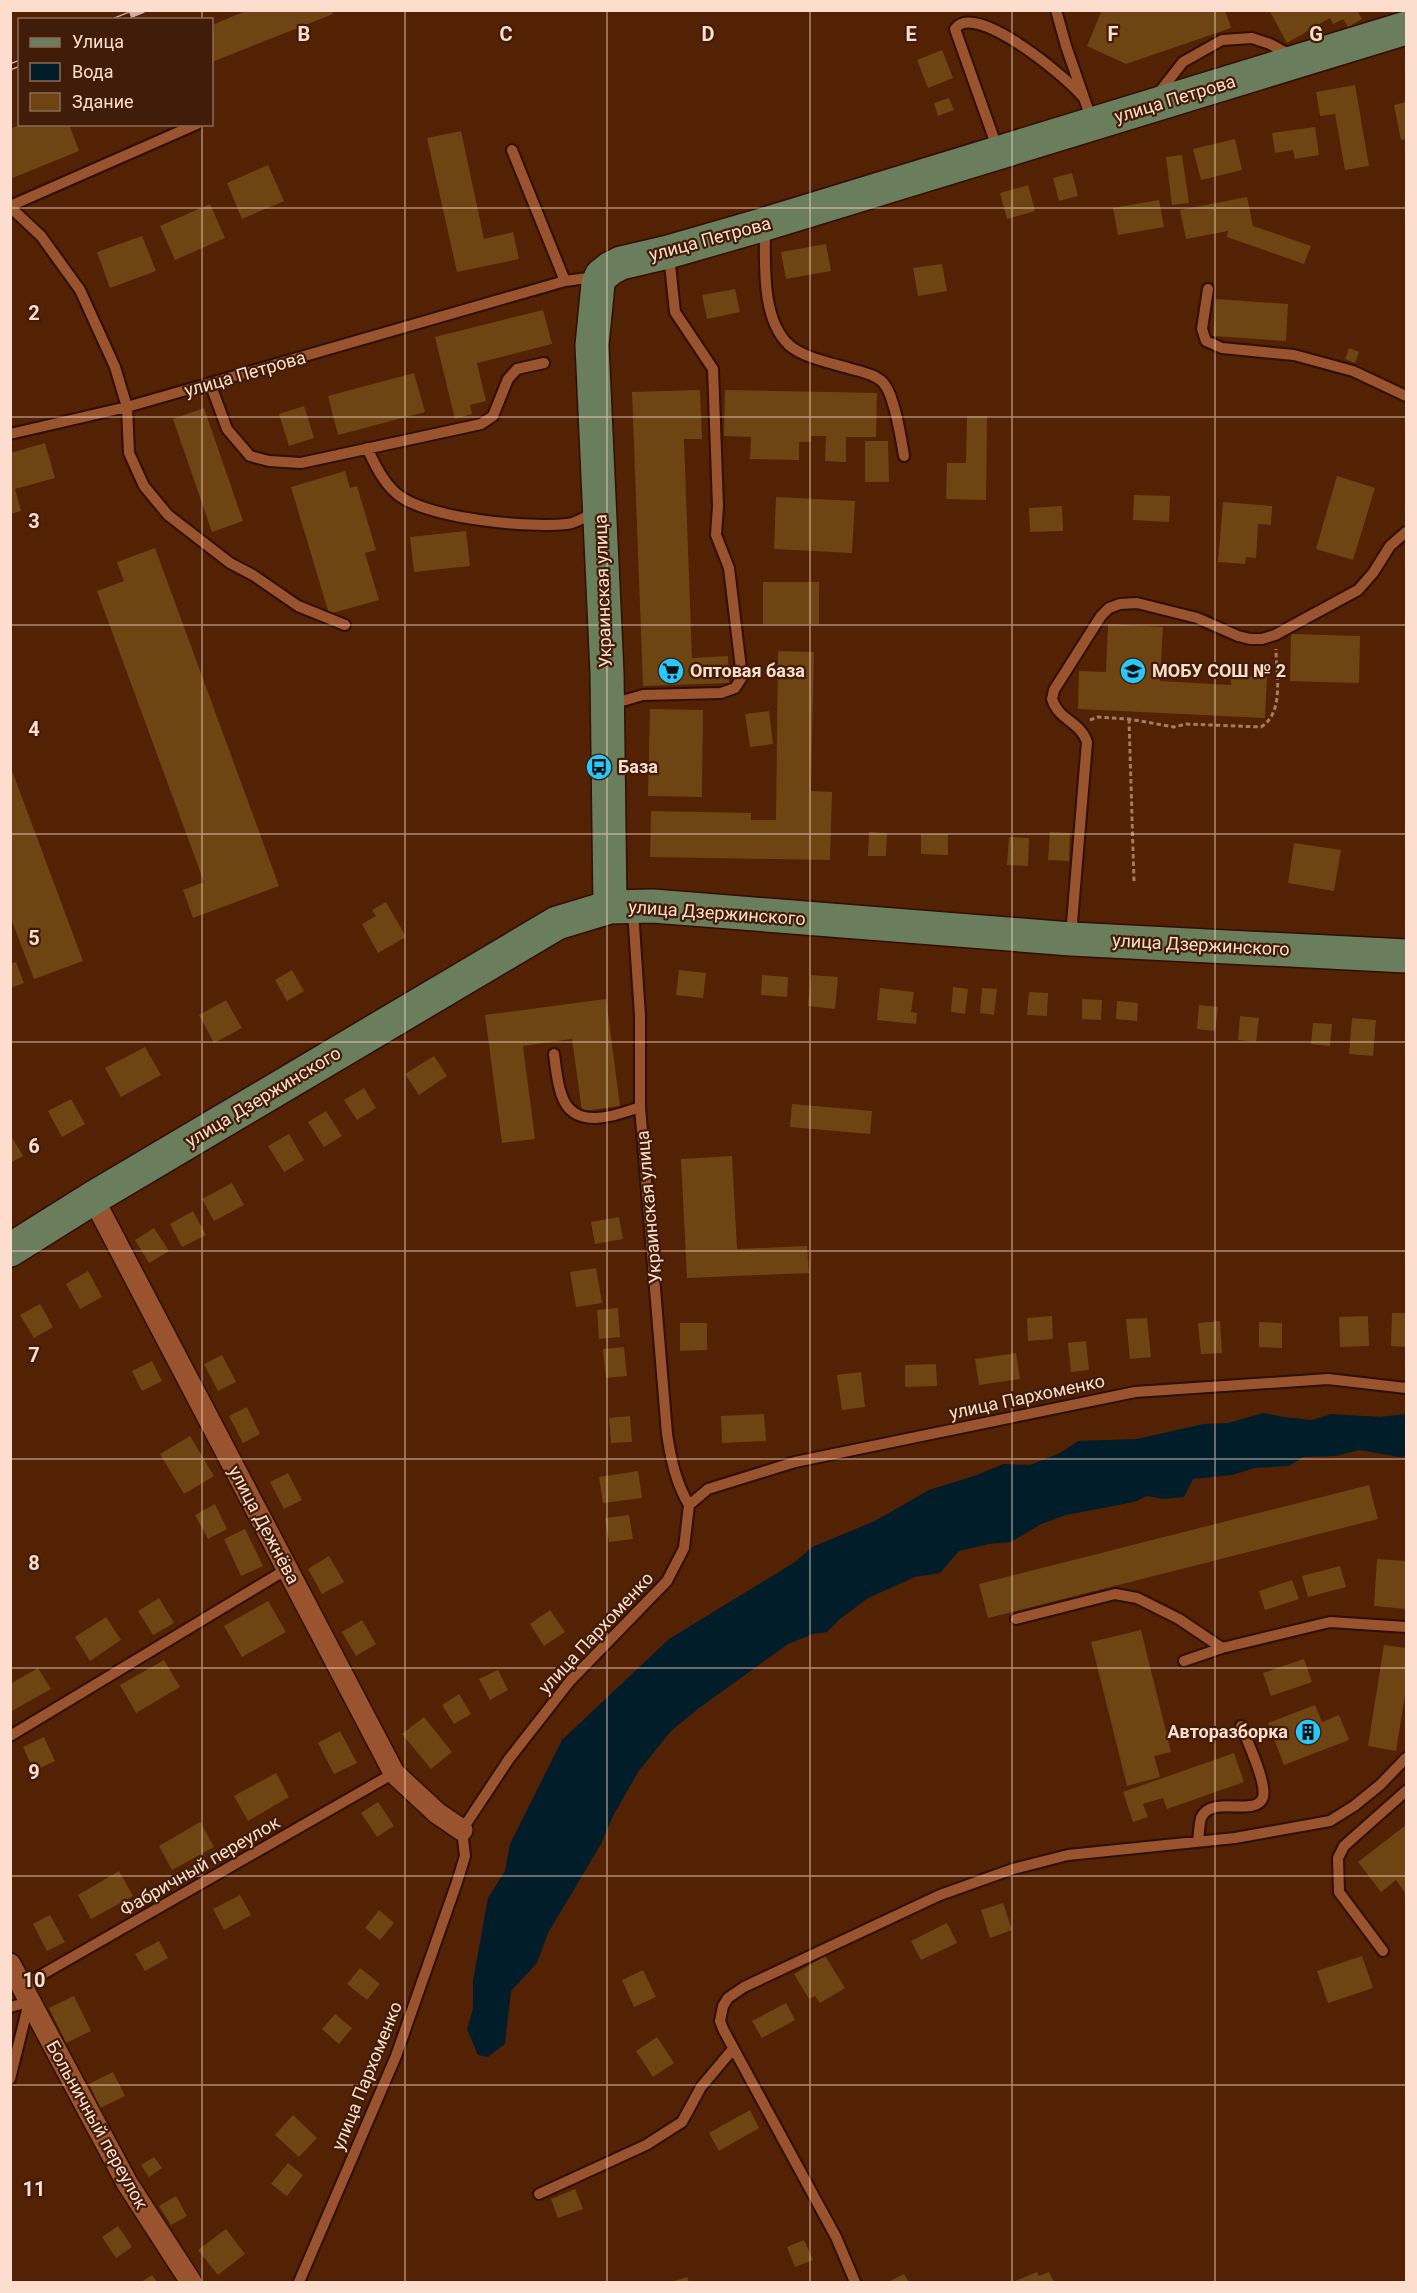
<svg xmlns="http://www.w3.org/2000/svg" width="1417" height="2293" font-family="Roboto,sans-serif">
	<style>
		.water { fill: #001d29 }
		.building { fill: #6e4512 }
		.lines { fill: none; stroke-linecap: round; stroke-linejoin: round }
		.service-casing { stroke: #300e00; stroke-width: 14 }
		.minor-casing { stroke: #300e00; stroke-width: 24 }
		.primary-casing { stroke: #300e00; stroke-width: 36 }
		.path { stroke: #a57b64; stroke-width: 3; stroke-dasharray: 4.5 3; stroke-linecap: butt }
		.service { stroke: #99542f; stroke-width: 10 }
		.minor { stroke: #99542f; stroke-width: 21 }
		.primary { stroke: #6a7e5e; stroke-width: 33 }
		.rail-casing { stroke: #d2ad9a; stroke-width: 7 }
		.rail { stroke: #411d09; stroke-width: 4.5; stroke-dasharray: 14; stroke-linecap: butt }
		.grid { fill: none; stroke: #fdddcd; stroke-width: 1.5; stroke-opacity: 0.55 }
		.labels { text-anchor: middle; stroke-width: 4.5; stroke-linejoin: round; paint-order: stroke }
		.street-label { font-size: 18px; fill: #fdddcd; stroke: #411d09 }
		.poi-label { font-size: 18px; font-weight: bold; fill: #fdddcd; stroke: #411d09; text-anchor: start }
		.grid-label { font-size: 20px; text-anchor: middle; font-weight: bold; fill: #fdddcd; stroke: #411d09; stroke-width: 4.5; stroke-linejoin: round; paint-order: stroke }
	</style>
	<rect width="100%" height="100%" fill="#532103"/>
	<!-- water -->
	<path class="water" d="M1263,1413L1284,1417L1312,1420L1331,1414L1380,1417L1406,1414V1456L1400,1457L1359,1450L1336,1456L1303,1457L1289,1466L1255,1468L1232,1475L1193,1479L1184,1497L1164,1499L1147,1496L1134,1502L1066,1515L1041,1524L1011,1542L989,1544L959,1551L940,1573L915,1577L868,1598L840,1619L827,1632L813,1634L788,1644L699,1708L671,1731L638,1772L613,1816L601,1844L548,1933L537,1963L511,1991L505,2044L488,2057L478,2055L467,2029L473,2009V1981L488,1898L505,1871L510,1844L562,1740L669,1639L795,1562L812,1547L875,1521L929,1490L977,1475L1003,1464L1030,1465L1060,1453L1078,1441L1137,1439L1203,1424L1228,1423Z"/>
	<!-- building -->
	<path class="building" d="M248,10H331L333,14L212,62V25Z
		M1102,10H1225L1231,28L1126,64L1087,46Z
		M1269,10H1361L1358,12L1362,19L1348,27L1343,19L1333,24L1330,18L1287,43Z
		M942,50L953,78L928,88L917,60Z
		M1355,85L1369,166L1345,170L1335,114L1320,116L1316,92Z
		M949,98L954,110L938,116L934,103Z
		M1406,102V139L1401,140L1394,105Z
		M22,124H69L79,151L10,179V129Z
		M1315,127L1319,155L1295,159L1293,150L1275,153L1272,133Z
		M461,131L484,239L513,232L519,259L457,272L427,138Z
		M1235,139L1242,170L1201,180L1193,149Z
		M1182,155L1189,203L1172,205L1166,157Z
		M268,165L284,201L242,219L227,183Z
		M1072,173L1078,196L1059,201L1053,178Z
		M1028,185L1035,211L1007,219L1000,193Z
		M1247,197L1253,226L1311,246L1304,264L1227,237L1228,231L1186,239L1180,210Z
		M1159,200L1164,227L1118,235L1113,208Z
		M210,204L225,238L175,260L160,226Z
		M142,236L156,271L110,288L97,252Z
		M826,244L831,271L786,279L781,252Z
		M942,264L947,291L918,296L913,268Z
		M735,289L740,312L707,319L702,295Z
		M1216,299L1288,304L1286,341L1213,336Z
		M543,310L552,344L477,363L486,401L470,405L472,414L455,419L435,337Z
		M1349,348L1359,352L1355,363L1345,359Z
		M414,373L425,412L338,435L328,396Z
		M700,390L702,439H684L692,658L728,656L729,683L643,686L632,392Z
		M725,390L877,393L876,437H846V462L825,461L826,436H811V442H799V460L750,459L751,437L724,436Z
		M304,406L314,438L289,446L279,414Z
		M204,408L243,521L212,532L173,419Z
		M967,416H987L986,500L946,499L947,463H966Z
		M865,441H888L889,482H865Z
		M45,443L55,478L15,489L21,511L10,514V453Z
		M345,471L350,488L357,486L376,550L365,553L379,600L329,614L291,487Z
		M1337,476L1375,488L1353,560L1316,549Z
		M1134,495L1170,496L1169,522L1133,520Z
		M776,497L855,501L852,553L774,549Z
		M1223,502L1272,506L1271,525L1258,524L1256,558L1246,557L1245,564L1218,562Z
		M1062,506L1063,531L1030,532L1029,508Z
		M466,531L470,566L414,572L410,537Z
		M155,548L279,886L193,918L183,890L204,882L97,591L124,581L117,562Z
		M763,582H819V624H763Z
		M1108,624L1163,627L1160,681L1231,685V675L1267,677L1265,718L1078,709L1079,671L1106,672Z
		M1291,634L1360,636L1359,683L1290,681Z
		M778,651L814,652L811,791L832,792L830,860L650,857L651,811L751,813V820H776Z
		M650,709L703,710L702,797L648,796Z
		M769,711L773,744L750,747L745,714Z
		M11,768L83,961L34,979L10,916Z
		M869,832L887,833L886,856H868Z
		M1050,832L1070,833L1069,861L1048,860Z
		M921,834H948V855L921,854Z
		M1009,837L1029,838L1028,866L1007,865Z
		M1294,843L1341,850L1334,891L1288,883Z
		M386,902L406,937L378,953L362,924L376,916L372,910Z
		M16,962L24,983L10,988V964Z
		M292,970L304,991L287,1001L275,980Z
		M679,970L706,973L703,998L676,995Z
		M762,975L788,977L787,997L761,995Z
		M811,975L838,977L835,1009L808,1006Z
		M953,987L968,989L965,1014L951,1012Z
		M880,988L914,992L911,1012L917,1013L916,1024L877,1020Z
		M982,988L997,989L994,1015L980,1013Z
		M1029,992L1048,993L1047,1016L1027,1015Z
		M606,999L620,1106L582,1111L572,1039L523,1046L535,1139L502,1143L485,1015Z
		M1082,999L1102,1000L1101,1020L1082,1019Z
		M226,1000L242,1028L214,1043L199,1015Z
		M1117,1001L1138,1003L1137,1021L1116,1019Z
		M1199,1005L1218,1007L1215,1031L1197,1029Z
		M1240,1016L1259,1018L1256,1042L1238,1040Z
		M1352,1018L1376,1020L1373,1056L1349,1054Z
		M1313,1023L1332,1024L1330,1046L1311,1044Z
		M145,1047L161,1075L121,1097L105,1068Z
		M434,1056L447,1076L419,1095L405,1074Z
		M364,1088L376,1108L357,1120L344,1100Z
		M71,1099L85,1124L62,1137L48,1111Z
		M792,1104L872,1111L870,1134L790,1127Z
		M326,1111L342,1136L324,1147L308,1122Z
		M10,1134L23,1156L10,1163Z
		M289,1134L304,1160L284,1172L268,1146Z
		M732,1156L737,1249L807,1246L809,1273L687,1278L681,1159Z
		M232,1183L244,1205L214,1221L202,1199Z
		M193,1211L206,1235L182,1247L170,1224Z
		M619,1217L623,1239L595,1244L591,1222Z
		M154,1228L169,1251L149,1263L135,1240Z
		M596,1268L602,1303L576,1307L570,1272Z
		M88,1271L102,1297L80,1309L66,1284Z
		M40,1304L53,1327L34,1338L20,1315Z
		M618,1308L620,1337L599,1339L597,1310Z
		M1392,1313H1406V1347L1391,1346Z
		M1052,1316L1053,1339L1028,1341L1027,1318Z
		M1368,1316L1369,1346L1340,1347L1339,1317Z
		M1147,1318L1151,1357L1130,1359L1126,1319Z
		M1220,1321L1222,1353L1201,1354L1198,1323Z
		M1259,1322L1282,1323V1348L1259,1347Z
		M680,1323H707V1350L680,1351Z
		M1086,1341L1089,1370L1071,1372L1068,1343Z
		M624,1347L627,1376L606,1378L603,1349Z
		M1016,1353L1020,1379L979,1385L975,1359Z
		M222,1355L236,1382L218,1391L204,1364Z
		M152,1361L162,1381L142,1391L132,1371Z
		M936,1364L937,1386L905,1387V1365Z
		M861,1372L865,1407L842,1410L837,1375Z
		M247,1407L260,1434L243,1443L229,1416Z
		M764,1414L766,1441L722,1443L721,1416Z
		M630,1416L632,1442L611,1443L609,1418Z
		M190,1436L214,1476L184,1494L160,1454Z
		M638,1471L642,1498L603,1503L599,1477Z
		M288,1473L302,1500L284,1509L270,1482Z
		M1369,1485L1378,1519L988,1618L979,1584Z
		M215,1504L227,1529L208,1539L195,1515Z
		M629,1515L633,1539L609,1542L605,1518Z
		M245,1529L263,1566L241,1576L224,1539Z
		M329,1556L344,1582L322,1594L308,1569Z
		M1377,1559L1406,1561V1609L1374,1606Z
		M1340,1566L1346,1587L1308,1597L1302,1576Z
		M1292,1580L1299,1599L1265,1610L1259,1591Z
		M159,1598L174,1623L153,1635L138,1611Z
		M268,1601L286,1632L242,1657L224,1626Z
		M550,1610L565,1632L544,1646L530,1624Z
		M106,1617L121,1640L90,1661L75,1637Z
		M362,1620L376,1644L356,1656L342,1632Z
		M1141,1630L1171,1752L1154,1756L1160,1777L1127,1786L1091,1642Z
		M1384,1645L1406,1648V1689L1396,1751L1368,1746Z
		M1304,1659L1312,1682L1271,1696L1263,1673Z
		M164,1660L180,1687L136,1713L120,1685Z
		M38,1668L51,1689L10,1712V1684Z
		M498,1670L508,1690L490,1700L479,1679Z
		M459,1694L471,1714L454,1724L442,1705Z
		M1315,1705L1322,1722L1339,1715L1349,1740L1284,1765L1268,1723Z
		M424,1717L452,1752L431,1769L402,1734Z
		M340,1731L357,1763L334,1774L318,1743Z
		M44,1737L55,1761L34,1771L23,1747Z
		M1234,1753L1244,1782L1167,1809L1163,1798L1143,1804L1148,1817L1133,1822L1123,1792Z
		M276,1773L289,1797L248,1821L234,1796Z
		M378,1802L394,1826L377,1837L361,1813Z
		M200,1822L214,1847L172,1870L159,1846Z
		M1406,1825V1894L1396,1880L1381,1892L1358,1862Z
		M119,1871L133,1896L91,1919L78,1895Z
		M240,1895L251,1915L224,1930L213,1909Z
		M1003,1903L1012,1930L990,1938L981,1910Z
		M379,1910L394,1923L380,1940L365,1928Z
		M50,1915L65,1942L47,1951L33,1924Z
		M947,1923L957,1943L921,1960L911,1941Z
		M159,1941L168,1958L145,1971L135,1954Z
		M825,1956L845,1988L820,2003L815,1996L809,1999L794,1974Z
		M1362,1956L1373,1988L1328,2003L1317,1971Z
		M360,1968L380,1984L367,2000L347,1984Z
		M643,1970L656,1997L634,2007L622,1980Z
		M74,1996L91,2031L66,2043L49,2008Z
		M786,2003L795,2020L762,2038L752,2021Z
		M335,2014L352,2028L339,2044L322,2029Z
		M657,2037L674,2063L653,2077L636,2051Z
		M113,2072L125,2096L100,2108L89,2084Z
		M750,2110L759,2128L719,2151L709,2133Z
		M293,2115L317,2138L299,2157L275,2135Z
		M154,2157L162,2168L149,2177L141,2165Z
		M288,2163L303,2175L287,2196L271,2184Z
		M575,2189L583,2209L558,2218L551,2199Z
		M176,2196L187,2216L171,2225L159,2206Z
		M118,2226L132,2247L116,2258L102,2237Z
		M226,2229L245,2254L218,2275L198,2250Z
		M804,2240L813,2260L795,2267L787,2247Z
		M1037,2272L1039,2276L1049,2272L1054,2282H1013Z
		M904,2274L909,2282H888Z
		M152,2275L157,2282H141Z
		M687,2277L689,2282H671Z"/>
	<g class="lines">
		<!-- service casing -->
		<g class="service-casing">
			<path id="service" d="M1056,10L1066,46L1092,121
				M1157,95L1183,62L1222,40L1252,38L1270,44L1292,56
				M512,150L565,281
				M998,150L955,29C974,0 1065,76 1082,96
				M10,206L197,124
				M10,207L41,236L80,290L115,367L127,407L129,453L144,486L168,515L230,563L253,575L298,606L345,625
				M765,228C765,263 761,319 789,345C802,357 831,363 848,368C861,372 877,374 885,385C895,399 901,438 904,456
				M1208,289L1202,329L1206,341L1222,348L1294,355L1353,371L1406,396
				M210,383L227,429L250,456L269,461L301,463L481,424L493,416L508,379L517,369L544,363
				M10,434L127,407L565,281L595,277
				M367,448C375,465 383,482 397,494C428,519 528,528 567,524C577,523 588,515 597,511
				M612,704L643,695L721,693L735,688L742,677L729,568L716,535L718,506L713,369L675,312L669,255
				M633,911L640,1016V1107L667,1434C671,1460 676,1483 689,1505
				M1071,935L1087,742C1079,720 1059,721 1052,699L1054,690L1101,616L1109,608L1120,604L1137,603L1197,618L1238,636L1250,639H1262L1275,635L1358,590L1373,573L1390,546L1406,532
				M554,1054C556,1068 557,1084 562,1096C574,1131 615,1116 640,1107
				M1016,1619L1115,1594L1137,1598L1179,1619L1222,1648
				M1184,1661L1222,1648L1330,1622L1406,1627
				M10,1736L287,1569
				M1198,1841C1199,1834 1199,1825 1201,1818C1211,1794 1257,1818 1263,1797C1267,1783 1247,1740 1241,1726
				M1383,1951L1339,1892L1338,1858L1344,1846L1406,1791
				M22,1986L394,1773
				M10,2007L29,2002L10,2079
				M539,2194L646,2145L682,2122L701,2087L733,2049
				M299,2282L396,2056L457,1882L465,1856L462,1830L509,1759L570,1681L667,1581L684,1548L689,1505L708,1489L795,1462L1135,1392L1328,1379L1406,1388
				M855,2282L836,2237L723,2029L720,2021L723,2006L728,1998L744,1987L940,1895L1013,1869L1068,1855L1235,1838L1330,1821L1354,1806L1380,1785L1406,1758"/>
		</g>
		<!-- minor casing -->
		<g class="minor-casing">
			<path id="minor" d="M93,1198L394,1773L437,1813L462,1830
				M10,1964L127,2183L191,2282"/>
		</g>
		<!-- primary casing -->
		<g class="primary-casing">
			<path id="primary" d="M610,907L607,673L592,345L598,284L601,276L611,268L621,263L668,252L765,224L1406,28
				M10,1250L93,1198L557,923L610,907L653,906L1071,939L1406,956"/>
		</g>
		<!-- path -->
		<path class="path" d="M1129,719L1134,882
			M1090,720L1098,717L1129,719L1174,727L1186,724L1261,727C1285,712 1276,674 1276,649"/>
		<!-- service -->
		<use href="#service" class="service"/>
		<!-- minor -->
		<use href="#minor" class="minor"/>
		<!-- primary -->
		<use href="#primary" class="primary"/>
		<!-- rail casing -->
		<g class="rail-casing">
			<path id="rail" d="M117,20L142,10
				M10,67L20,63"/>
		</g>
		<!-- rail -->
		<use href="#rail" class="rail"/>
	</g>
	<!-- grid -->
	<path class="grid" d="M202,10V20M405,10V2282M607,10V2282M810,10V2282M1012,10V2282M1215,10V2282M202,124V2282M10,208H1406M10,417H1406M10,625H1406M10,834H1406M10,1042H1406M10,1251H1406M10,1459H1406M10,1668H1406M10,1876H1406M10,2085H1406"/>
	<!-- icons -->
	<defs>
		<g id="supermarket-disc" transform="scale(1.35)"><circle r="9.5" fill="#25c9fe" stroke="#411d09"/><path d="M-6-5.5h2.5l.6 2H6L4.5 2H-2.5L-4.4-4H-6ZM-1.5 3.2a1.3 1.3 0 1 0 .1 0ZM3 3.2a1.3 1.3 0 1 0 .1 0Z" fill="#111"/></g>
		<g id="school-disc" transform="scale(1.35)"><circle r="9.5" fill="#25c9fe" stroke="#411d09"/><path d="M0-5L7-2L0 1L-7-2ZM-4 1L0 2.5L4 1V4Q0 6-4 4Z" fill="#111"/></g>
		<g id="bus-disc" transform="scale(1.35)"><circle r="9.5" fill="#25c9fe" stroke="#411d09"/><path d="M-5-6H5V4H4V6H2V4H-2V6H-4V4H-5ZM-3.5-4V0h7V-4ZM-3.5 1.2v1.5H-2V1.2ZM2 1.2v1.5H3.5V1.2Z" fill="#111"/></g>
		<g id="building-disc" transform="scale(1.35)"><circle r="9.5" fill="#25c9fe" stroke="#411d09"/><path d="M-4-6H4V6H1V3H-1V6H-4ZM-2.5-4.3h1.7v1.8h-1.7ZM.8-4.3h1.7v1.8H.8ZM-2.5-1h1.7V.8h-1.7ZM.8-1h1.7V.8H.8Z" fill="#111"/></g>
	</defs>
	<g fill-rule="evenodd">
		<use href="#supermarket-disc" x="671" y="671"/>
		<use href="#school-disc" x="1133" y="671"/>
		<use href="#bus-disc" x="599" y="767"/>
		<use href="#building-disc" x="1308" y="1732"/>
	</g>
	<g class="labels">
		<!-- street labels -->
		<g class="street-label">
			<text transform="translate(1175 99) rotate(-17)" y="6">улица Петрова</text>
			<text transform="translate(710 239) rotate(-15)" y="6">улица Петрова</text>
			<text transform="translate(245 374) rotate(-16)" y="6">улица Петрова</text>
			<text transform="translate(603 591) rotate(-92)" y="6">Украинская улица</text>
			<text transform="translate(717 913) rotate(4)" y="6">улица Дзержинского</text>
			<text transform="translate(1201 945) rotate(3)" y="6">улица Дзержинского</text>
			<text transform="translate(263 1097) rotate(-31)" y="6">улица Дзержинского</text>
			<text transform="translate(649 1207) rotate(-95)" y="6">Украинская улица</text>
			<text transform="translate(1027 1397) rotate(-12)" y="6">улица Пархоменко</text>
			<text transform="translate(264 1525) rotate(62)" y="6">улица Дежнёва</text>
			<text transform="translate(596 1633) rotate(-47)" y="6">улица Пархоменко</text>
			<text transform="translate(200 1866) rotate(-30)" y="6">Фабричный переулок</text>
			<text transform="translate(367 2076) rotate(-68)" y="6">улица Пархоменко</text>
			<text transform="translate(97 2125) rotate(61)" y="6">Больничный переулок</text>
		</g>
		<!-- poi labels -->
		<g class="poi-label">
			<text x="690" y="677">Оптовая база</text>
			<text x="1152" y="677">МОБУ СОШ № 2</text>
			<text x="618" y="773">База</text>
			<text x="1288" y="1738" text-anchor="end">Авторазборка</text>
		</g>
	</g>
	<g class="grid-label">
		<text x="304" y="41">B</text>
		<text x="506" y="41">C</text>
		<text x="708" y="41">D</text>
		<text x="911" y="41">E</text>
		<text x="1113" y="41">F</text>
		<text x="1316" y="41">G</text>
		<text x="34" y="320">2</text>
		<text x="34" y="528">3</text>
		<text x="34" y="736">4</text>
		<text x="34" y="945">5</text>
		<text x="34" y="1153">6</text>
		<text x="34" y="1362">7</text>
		<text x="34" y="1570">8</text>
		<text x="34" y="1779">9</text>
		<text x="34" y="1987">10</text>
		<text x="34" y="2196">11</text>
	</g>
	<!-- border -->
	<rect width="1417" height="2293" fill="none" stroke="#fdddcd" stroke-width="24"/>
	<!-- legend -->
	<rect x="18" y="18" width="195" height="108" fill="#411d09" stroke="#8c6a57" stroke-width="1.5"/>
	<rect x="30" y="38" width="30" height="9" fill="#6a7e5e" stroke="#8c6a57" stroke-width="1.5"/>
	<text x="72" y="48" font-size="18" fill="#fdddcd">Улица</text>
	<rect x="30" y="63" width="30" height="18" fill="#001d29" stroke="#8c6a57" stroke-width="1.5"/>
	<text x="72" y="78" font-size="18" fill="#fdddcd">Вода</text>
	<rect x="30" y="93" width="30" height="18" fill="#6e4512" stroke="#8c6a57" stroke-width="1.5"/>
	<text x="72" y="108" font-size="18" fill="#fdddcd">Здание</text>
</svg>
